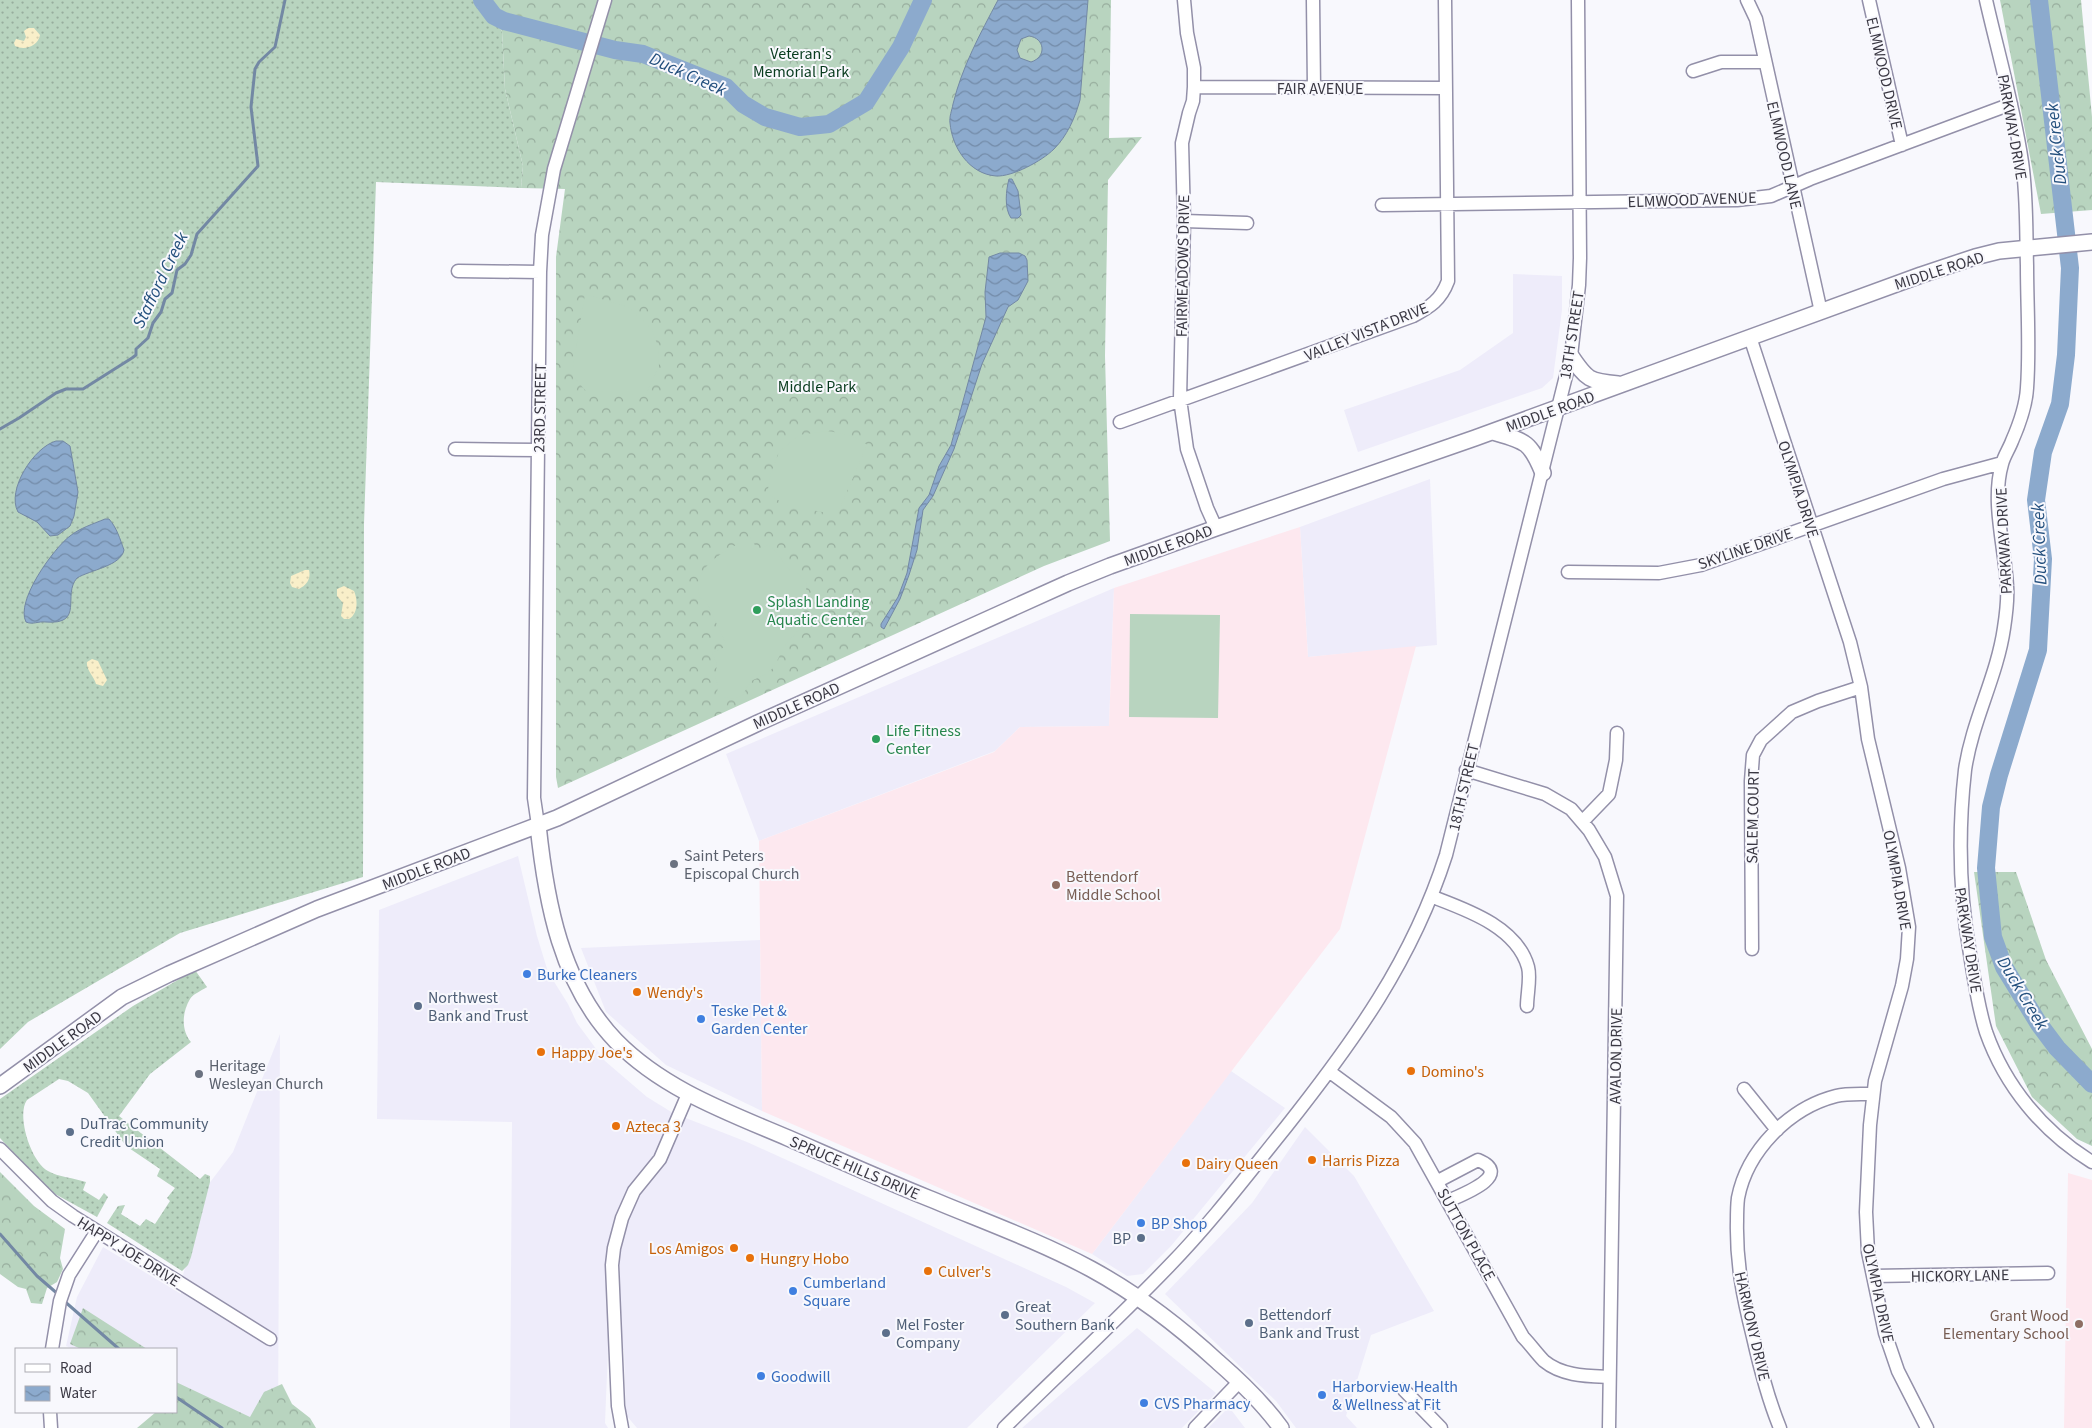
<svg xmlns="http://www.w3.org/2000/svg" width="2092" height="1428" font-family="'Source Sans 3',sans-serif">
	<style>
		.built { fill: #eeecfa }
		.education { fill: #fde8ef }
		.grass { fill: url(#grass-dots) }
		.forest { fill: url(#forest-crowns) }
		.sand { fill: url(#sand-dots) }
		.pitch { fill: #b8d4bf }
		.water { fill: url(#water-waves); stroke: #7388a4; fill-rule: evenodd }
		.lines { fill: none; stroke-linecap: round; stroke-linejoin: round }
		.stream { stroke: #7388a4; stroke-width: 3 }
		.river { stroke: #8caacd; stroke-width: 18 }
		.minor-casing { stroke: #9390a9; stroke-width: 15 }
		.major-casing { stroke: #9390a9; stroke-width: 18 }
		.minor { stroke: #fff; stroke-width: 12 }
		.major { stroke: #fff; stroke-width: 15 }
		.leisure-dot { fill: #2e9e5b; stroke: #f8f8fd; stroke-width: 2 }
		.worship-dot { fill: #6b7280; stroke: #f8f8fd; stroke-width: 2 }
		.education-dot { fill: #8d6e63; stroke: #f8f8fd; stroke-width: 2 }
		.shop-dot { fill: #3f7fe0; stroke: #f8f8fd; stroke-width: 2 }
		.food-dot { fill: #e8710a; stroke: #f8f8fd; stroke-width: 2 }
		.service-dot { fill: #5c6f8a; stroke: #f8f8fd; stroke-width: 2 }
		.labels { text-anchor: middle; stroke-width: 4; stroke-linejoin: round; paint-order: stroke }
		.park-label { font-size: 16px; fill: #083b1e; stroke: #f8f8fd }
		.street-label { font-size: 16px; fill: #3a3843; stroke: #f8f8fd }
		.leisure-label { font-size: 16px; fill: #27864d; stroke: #f8f8fd; text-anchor: start }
		.worship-label { font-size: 16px; fill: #5b616d; stroke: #f8f8fd; text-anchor: start }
		.education-label { font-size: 16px; fill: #785e54; stroke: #f8f8fd; text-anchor: start }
		.shop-label { font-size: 16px; fill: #366cbe; stroke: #f8f8fd; text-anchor: start }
		.food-label { font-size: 16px; fill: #c56008; stroke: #f8f8fd; text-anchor: start }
		.service-label { font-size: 16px; fill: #4e5e75; stroke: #f8f8fd; text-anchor: start }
		.water-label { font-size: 18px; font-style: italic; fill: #234f7d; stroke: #f8f8fd }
	</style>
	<defs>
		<pattern id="grass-dots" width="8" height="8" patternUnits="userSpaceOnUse" patternTransform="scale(1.25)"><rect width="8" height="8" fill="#b8d4bf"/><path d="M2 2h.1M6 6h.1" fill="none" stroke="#97ad9d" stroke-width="1.8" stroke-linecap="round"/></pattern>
		<pattern id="forest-crowns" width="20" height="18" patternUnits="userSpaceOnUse" patternTransform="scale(1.25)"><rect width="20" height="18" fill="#b8d4bf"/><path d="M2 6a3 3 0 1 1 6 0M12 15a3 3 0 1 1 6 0" fill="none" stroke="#97ad9d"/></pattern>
		<pattern id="sand-dots" width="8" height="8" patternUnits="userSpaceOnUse" patternTransform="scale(1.25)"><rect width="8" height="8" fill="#f9efc9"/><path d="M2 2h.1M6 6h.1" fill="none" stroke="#d6ceae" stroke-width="1.8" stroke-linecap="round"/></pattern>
		<pattern id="water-waves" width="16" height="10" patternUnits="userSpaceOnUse" patternTransform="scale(1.25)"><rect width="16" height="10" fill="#8caacd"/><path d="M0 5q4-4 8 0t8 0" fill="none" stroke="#738ba8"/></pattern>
	</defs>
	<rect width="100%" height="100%" fill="#f8f8fd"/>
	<!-- built -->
	<path class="built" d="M1513,274L1562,276V310L1553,378L1542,388L1358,452L1344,410L1460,370L1513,333Z
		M1430,479L1437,645L1308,657L1300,527Z
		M1114,588L1109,726L1020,727L995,751L759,841L726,754Z
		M518,856L537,936L548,972L568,1004L577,1023L605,1061L647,1097L673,1113L747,1142L1066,1287L1095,1303L967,1428H637L626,1415L624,1350H608L605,1423L608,1428H510L512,1122L377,1119L379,910Z
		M760,940L762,1111L666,1065L606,1012L581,948Z
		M280,1034L278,1428L176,1402V1349H73L66,1346L77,1297L103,1247L181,1294L183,1275L208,1185L233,1152Z
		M1231,1071L1285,1108L1171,1246L1143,1274L1127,1276L1092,1254Z
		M1305,1127L1354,1176L1434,1311L1371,1335L1346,1416L1357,1428H1296L1276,1401L1165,1294L1252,1203Z
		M1137,1328L1216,1393L1182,1428H1022Z
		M1229,1407L1245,1428H1208Z"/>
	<!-- education -->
	<path class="education" d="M1300,527L1308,657L1416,646L1340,929L1092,1254L762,1111L759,841L994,752L1020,727L1109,726L1114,588Z
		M2068,1173L2092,1180V1428H2064Z"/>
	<!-- grass -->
	<path class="grass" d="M0,0H474L502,31L505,89L523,166L521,188L376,182L364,524L363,877L180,933L28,1022L0,1049Z
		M195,970L207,987C201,991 193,994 190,999C182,1012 181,1030 191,1042L150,1074L119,1116L200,1179L205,1174L210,1176V1182L191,1257L188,1265L182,1271L107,1223L118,1206L125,1205L121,1214L140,1226L146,1219L155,1224L170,1201L167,1198L175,1188L157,1176L160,1169L126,1146L88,1093L68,1081L59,1079L27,1100C16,1115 31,1162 48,1171C58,1177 74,1178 86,1182L83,1190L99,1200L104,1193L108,1197L97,1217L55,1194L33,1174L0,1138V1099L133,1006Z"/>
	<!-- forest -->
	<path class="forest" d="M474,0H1111L1109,138L1142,137L1108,180L1105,356L1110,541L1044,566L558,788L556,777V257L565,189L521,188L523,166L505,89L502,31Z
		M2000,0H2081L2092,117V210L2041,214Z
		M1974,872H2016L2046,960L2092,1049V1146L2077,1139L2032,1097L1996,1026Z
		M0,1172L34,1206L65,1229L60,1258L63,1269L57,1282L47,1288L42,1304L31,1303L26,1289L18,1287L0,1274Z
		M83,1308L147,1349H81L70,1344Z
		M176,1382L250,1417L264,1392L282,1384L292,1404L310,1418L316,1428H137L156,1412H176Z"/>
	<!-- sand -->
	<path class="sand" d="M28,28H34L40,35C38,46 25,51 15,46L14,43L16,39L24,41L26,37L24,31Z
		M305,570H309C311,579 307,585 299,589L292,587L290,583L291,576Z
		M344,586L354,591C358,600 358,614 349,619H344L341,616L343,603L337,596V589Z
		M92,659L98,661L107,680L103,686L96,684C94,676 86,670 87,662Z"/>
	<!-- pitch -->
	<path class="pitch" d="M585,294L628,307L652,329L658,347L659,366L645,396L585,390L573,376V367Z
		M827,431C841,433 856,435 867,445L837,515L787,505L767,494L771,473L779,452L799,435Z
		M750,537L758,550L768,545L774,549L790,571L794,569L807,583L801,627L784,647L774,667L766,674L751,681L742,696C732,700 726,698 716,694L719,686L715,679L717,664L712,653L727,646L706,601L700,598C690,565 727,551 750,537Z
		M1130,614L1220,615L1218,718L1129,717Z"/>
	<!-- water -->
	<path class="water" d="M998,0H1088L1080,100C1075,118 1067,136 1054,149C1042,161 1012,177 996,176C969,174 952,147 950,123C949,117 952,110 953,104C962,67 980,34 998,0ZM1029,36C1045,38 1047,57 1031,62L1020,58L1017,50L1021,39Z
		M1009,179H1012L1018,191L1021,215L1018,218H1011C1004,208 1006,190 1009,179Z
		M1000,253H1019L1025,256L1027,260L1028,281L1018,300L1008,307L982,364L954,449L933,496L923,510L917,550L909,575L900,599L884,629L881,627V624L898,597L907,573L919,508L929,495L939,466L951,445L986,317L985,292L989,257Z
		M56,441H63L70,446L78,492L74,516L70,526L58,535L50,536L37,522L18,512C6,490 34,447 56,441Z
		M105,519H109C117,528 120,539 124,550C121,566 90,570 77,578C62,595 85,625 46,622C38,621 33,625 26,622C15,601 54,548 70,536C80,528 93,524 105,519Z"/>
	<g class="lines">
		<!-- stream -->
		<path class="stream" d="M0,429L19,418L56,393L66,389H83L132,358L136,355V349L148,338L153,323L161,312L165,299L172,293L177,270L185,264L191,255L197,234L258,166L251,107L255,69L259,62L275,47L285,0
			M0,1234L37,1276L59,1295
			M63,1300L119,1349
			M176,1397L222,1428"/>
		<!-- river -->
		<path class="river" d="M482,0L494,16L504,21L615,50L643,54L726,87L743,104L765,117L800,127L829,124L866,102L901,47L923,0
			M2039,0L2070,268L2066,355L2060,404L2043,452L2036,500L2043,559L2038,650L1999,775L1991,807L1986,868L1993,937L2004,967L2039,1024L2057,1048L2092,1084"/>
		<!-- minor casing -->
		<g class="minor-casing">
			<path id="minor" d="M1184,0L1187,33L1194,68V87L1193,101L1189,113L1182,143L1184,221L1180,399L1187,449L1207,508L1216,528
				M1313,0L1314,88
				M1747,0L1756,19L1821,312
				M1869,0L1902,145
				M1986,0C1998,53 2014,107 2022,162C2027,195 2026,231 2027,266C2027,306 2030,348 2027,388C2026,406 2019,425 2012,441C2009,449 2004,456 2002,464C1991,502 2005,547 2007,586C2008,599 2006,615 2004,628C1997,677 1972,721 1965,770C1958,832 1959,892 1970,954C1974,979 1978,1007 1986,1032C2005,1086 2043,1132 2092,1162
				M1693,71L1721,62H1764
				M1194,87L1446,88
				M1382,205L1737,200L1771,196L1810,179L2011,104
				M1184,221L1247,223
				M458,271L540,272
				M1750,337L1850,642L1861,687L1868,739L1899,868L1909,927L1907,959L1902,986L1875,1081L1870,1125L1866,1212L1868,1252L1885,1333L1898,1371L1927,1428
				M1120,422L1413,316C1430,307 1441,300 1448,281L1445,0
				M455,449L538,450
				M1568,572L1659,573L1701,565L1943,479L2002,463
				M1466,770L1545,794L1571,809L1589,830L1605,857L1617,896L1609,1428
				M1582,822L1609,794L1616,760L1617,733
				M538,825L534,798L540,272L542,235L554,169L605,0
				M1433,897C1467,910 1517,927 1528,967C1531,978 1527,994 1527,1006
				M1752,949L1751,781L1753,755L1761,740L1792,712L1818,701L1861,687
				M1330,1072L1391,1117L1415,1143L1523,1337C1530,1344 1537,1354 1544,1361C1562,1376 1587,1376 1609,1377
				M1744,1089L1777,1130
				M0,1149L52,1201L73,1216L270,1339
				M1438,1181L1478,1160C1515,1175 1461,1195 1448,1201
				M1873,1276L2048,1273
				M52,1349L60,1301L69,1275L97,1231
				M1404,1390L1441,1428
				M50,1412L51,1428
				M622,1428L618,1406L612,1265L614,1248L622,1218L634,1191L660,1159L688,1094
				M1004,1428C1059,1374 1116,1321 1169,1266C1211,1223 1248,1174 1286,1127C1354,1041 1412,961 1446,855L1571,356L1579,285L1580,258L1578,0
				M1195,1428L1240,1381
				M1780,1428C1768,1399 1760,1368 1753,1337C1743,1297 1736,1263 1737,1221C1737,1214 1737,1206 1738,1198C1747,1151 1789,1108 1836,1096C1847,1093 1861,1094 1873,1094"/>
		</g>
		<!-- major casing -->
		<g class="major-casing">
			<path id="major" d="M1571,356C1587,380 1589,381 1618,384
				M1493,432C1525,441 1530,441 1543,473
				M538,825C546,902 561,984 616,1041C663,1089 727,1112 788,1138C834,1158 881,1179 928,1198C983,1221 1039,1241 1091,1269C1137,1294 1180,1327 1218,1362C1241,1382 1263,1403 1281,1428
				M0,1086L122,997L169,974L317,909L557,818L758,723L1068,583L1110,566L1216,528L1475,438L1921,275L1975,257L1999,251L2092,242"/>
		</g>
		<!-- minor -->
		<use href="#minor" class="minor"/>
		<!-- major -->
		<use href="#major" class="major"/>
	</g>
	<!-- markers -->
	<g class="leisure-dot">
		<circle cx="757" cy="610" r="5"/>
		<circle cx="876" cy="739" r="5"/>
	</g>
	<g class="worship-dot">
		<circle cx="674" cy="864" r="5"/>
		<circle cx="199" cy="1074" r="5"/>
	</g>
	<g class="education-dot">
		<circle cx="1056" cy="885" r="5"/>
		<circle cx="2079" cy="1324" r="5"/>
	</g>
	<g class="shop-dot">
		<circle cx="527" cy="974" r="5"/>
		<circle cx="701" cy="1019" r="5"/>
		<circle cx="1141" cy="1223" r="5"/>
		<circle cx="793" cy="1291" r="5"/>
		<circle cx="761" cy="1376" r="5"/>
		<circle cx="1322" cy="1395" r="5"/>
		<circle cx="1144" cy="1403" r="5"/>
	</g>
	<g class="food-dot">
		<circle cx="637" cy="992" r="5"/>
		<circle cx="541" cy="1052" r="5"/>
		<circle cx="1411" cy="1071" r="5"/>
		<circle cx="616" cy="1126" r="5"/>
		<circle cx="1312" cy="1160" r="5"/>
		<circle cx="1186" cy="1163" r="5"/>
		<circle cx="734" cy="1248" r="5"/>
		<circle cx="750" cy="1258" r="5"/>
		<circle cx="928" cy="1271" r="5"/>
	</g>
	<g class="service-dot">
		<circle cx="418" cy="1006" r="5"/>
		<circle cx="70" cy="1132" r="5"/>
		<circle cx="1141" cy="1238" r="5"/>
		<circle cx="1005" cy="1315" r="5"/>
		<circle cx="1249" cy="1323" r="5"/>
		<circle cx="886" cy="1333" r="5"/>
	</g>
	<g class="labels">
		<!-- park labels -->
		<g class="park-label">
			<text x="801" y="59">Veteran's<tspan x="801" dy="18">Memorial Park</tspan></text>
			<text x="817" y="392">Middle Park</text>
		</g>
		<!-- street labels -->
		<g class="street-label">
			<text transform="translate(1885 73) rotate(77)" y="6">ELMWOOD DRIVE</text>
			<text x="1320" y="94">FAIR AVENUE</text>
			<text transform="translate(2013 127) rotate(80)" y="6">PARKWAY DRIVE</text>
			<text transform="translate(1785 155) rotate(77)" y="6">ELMWOOD LANE</text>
			<text transform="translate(1692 199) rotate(-2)" y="6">ELMWOOD AVENUE</text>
			<text transform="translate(1182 266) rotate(-89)" y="6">FAIRMEADOWS DRIVE</text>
			<text transform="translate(1939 270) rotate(-18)" y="6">MIDDLE ROAD</text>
			<text transform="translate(1366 331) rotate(-22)" y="6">VALLEY VISTA DRIVE</text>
			<text transform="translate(1571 335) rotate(-81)" y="6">18TH STREET</text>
			<text transform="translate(539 408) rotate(-89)" y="6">23RD STREET</text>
			<text transform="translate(1550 411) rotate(-20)" y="6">MIDDLE ROAD</text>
			<text transform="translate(1799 489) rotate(72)" y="6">OLYMPIA DRIVE</text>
			<text transform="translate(2003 541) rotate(-93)" y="6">PARKWAY DRIVE</text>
			<text transform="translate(1168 545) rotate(-20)" y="6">MIDDLE ROAD</text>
			<text transform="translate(1745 548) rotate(-19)" y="6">SKYLINE DRIVE</text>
			<text transform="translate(796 705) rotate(-24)" y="6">MIDDLE ROAD</text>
			<text transform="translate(1463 787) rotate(-77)" y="6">18TH STREET</text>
			<text transform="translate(1752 816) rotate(-89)" y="6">SALEM COURT</text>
			<text transform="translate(426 868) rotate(-21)" y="6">MIDDLE ROAD</text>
			<text transform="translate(1898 880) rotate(80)" y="6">OLYMPIA DRIVE</text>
			<text transform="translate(1969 940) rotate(81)" y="6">PARKWAY DRIVE</text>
			<text transform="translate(62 1041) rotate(-36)" y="6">MIDDLE ROAD</text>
			<text transform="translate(1615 1056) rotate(-89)" y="6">AVALON DRIVE</text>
			<text transform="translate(855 1167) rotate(23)" y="6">SPRUCE HILLS DRIVE</text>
			<text transform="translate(1467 1234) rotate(61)" y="6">SUTTON PLACE</text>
			<text transform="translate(129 1251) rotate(32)" y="6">HAPPY JOE DRIVE</text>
			<text transform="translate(1960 1275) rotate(-1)" y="6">HICKORY LANE</text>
			<text transform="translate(1879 1293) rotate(78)" y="6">OLYMPIA DRIVE</text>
			<text transform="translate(1753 1326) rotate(77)" y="6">HARMONY DRIVE</text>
		</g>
		<!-- leisure labels -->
		<g class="leisure-label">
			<text x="767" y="607">Splash Landing<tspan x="767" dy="18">Aquatic Center</tspan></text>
			<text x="886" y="736">Life Fitness<tspan x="886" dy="18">Center</tspan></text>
		</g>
		<!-- worship labels -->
		<g class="worship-label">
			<text x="684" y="861">Saint Peters<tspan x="684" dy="18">Episcopal Church</tspan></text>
			<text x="209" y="1071">Heritage<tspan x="209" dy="18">Wesleyan Church</tspan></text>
		</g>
		<!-- education labels -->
		<g class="education-label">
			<text x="1066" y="882">Bettendorf<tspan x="1066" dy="18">Middle School</tspan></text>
			<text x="2069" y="1321" text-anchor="end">Grant Wood<tspan x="2069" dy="18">Elementary School</tspan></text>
		</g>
		<!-- shop labels -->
		<g class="shop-label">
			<text x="537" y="980">Burke Cleaners</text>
			<text x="711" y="1016">Teske Pet &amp;<tspan x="711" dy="18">Garden Center</tspan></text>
			<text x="1151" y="1229">BP Shop</text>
			<text x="803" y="1288">Cumberland<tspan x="803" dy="18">Square</tspan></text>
			<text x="771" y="1382">Goodwill</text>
			<text x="1332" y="1392">Harborview Health<tspan x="1332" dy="18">&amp; Wellness at Fit</tspan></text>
			<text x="1154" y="1409">CVS Pharmacy</text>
		</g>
		<!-- food labels -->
		<g class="food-label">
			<text x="647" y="998">Wendy's</text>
			<text x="551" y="1058">Happy Joe's</text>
			<text x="1421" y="1077">Domino's</text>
			<text x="626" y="1132">Azteca 3</text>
			<text x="1322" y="1166">Harris Pizza</text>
			<text x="1196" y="1169">Dairy Queen</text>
			<text x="724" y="1254" text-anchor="end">Los Amigos</text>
			<text x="760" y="1264">Hungry Hobo</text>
			<text x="938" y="1277">Culver's</text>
		</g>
		<!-- service labels -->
		<g class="service-label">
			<text x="428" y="1003">Northwest<tspan x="428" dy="18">Bank and Trust</tspan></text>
			<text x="80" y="1129">DuTrac Community<tspan x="80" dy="18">Credit Union</tspan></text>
			<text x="1131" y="1244" text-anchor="end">BP</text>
			<text x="1015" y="1312">Great<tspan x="1015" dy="18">Southern Bank</tspan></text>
			<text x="1259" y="1320">Bettendorf<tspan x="1259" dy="18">Bank and Trust</tspan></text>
			<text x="896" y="1330">Mel Foster<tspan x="896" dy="18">Company</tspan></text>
		</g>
		<!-- water labels -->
		<g class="water-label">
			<text transform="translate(688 74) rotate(24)" y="6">Duck Creek</text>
			<text transform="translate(2056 144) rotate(-96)" y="6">Duck Creek</text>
			<text transform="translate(160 280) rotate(-64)" y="6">Stafford Creek</text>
			<text transform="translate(2039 544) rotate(-92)" y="6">Duck Creek</text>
			<text transform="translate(2023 993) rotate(59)" y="6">Duck Creek</text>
		</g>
	</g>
	<!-- legend -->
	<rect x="15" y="1348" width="162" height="65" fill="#f8f8fd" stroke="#acabb3"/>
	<rect x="25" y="1364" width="25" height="8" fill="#ffffff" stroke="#acabb3"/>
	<text x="60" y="1373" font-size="15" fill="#3a3843">Road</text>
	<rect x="25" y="1386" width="25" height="15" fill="url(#water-waves)" stroke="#acabb3"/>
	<text x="60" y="1398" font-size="15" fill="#3a3843">Water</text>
</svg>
